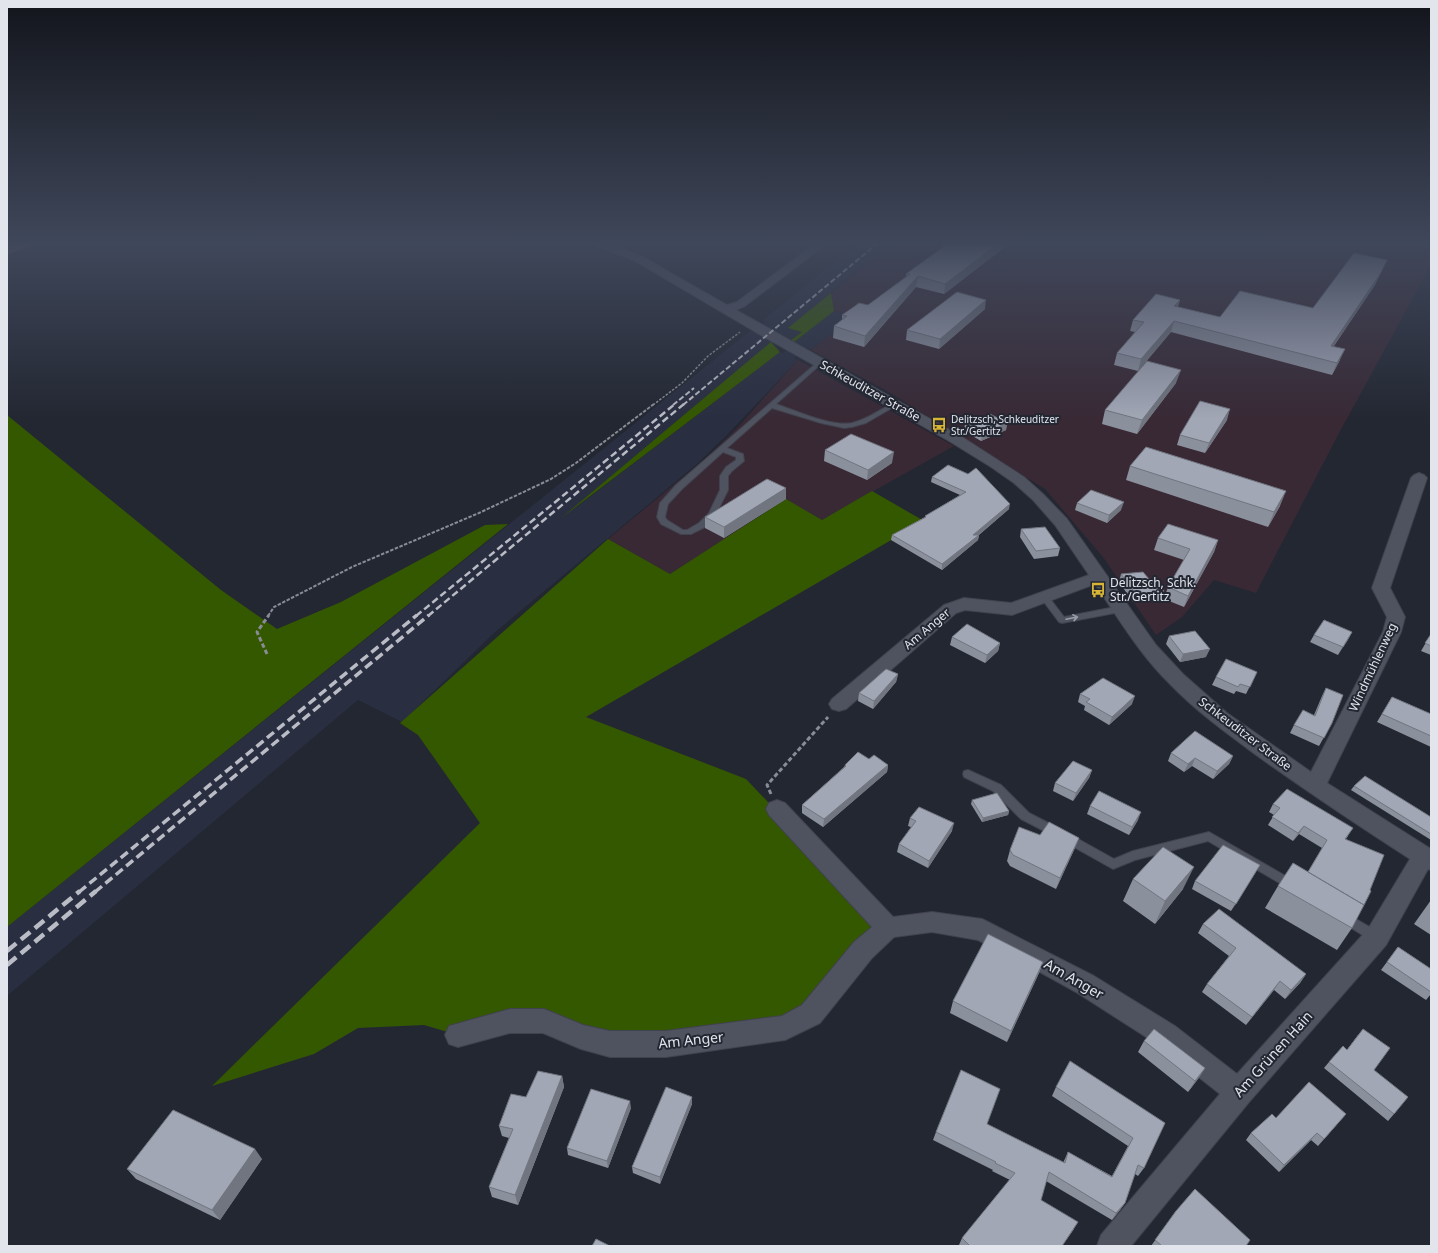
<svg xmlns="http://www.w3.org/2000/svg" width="1438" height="1253" font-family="'Noto Sans',sans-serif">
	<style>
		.built { fill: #292e40 }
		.industrial { fill: #382935 }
		.green { fill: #345800 }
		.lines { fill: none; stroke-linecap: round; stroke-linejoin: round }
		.service-casing { stroke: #40424d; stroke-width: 2 }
		.minor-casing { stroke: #40424d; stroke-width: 2 }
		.primary-casing { stroke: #40424d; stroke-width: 2 }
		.path-far2 { stroke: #898c95; stroke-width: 1.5; stroke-dasharray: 2.5 1.5; stroke-linecap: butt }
		.path-far1 { stroke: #898c95; stroke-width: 2; stroke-dasharray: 3.5 1.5; stroke-linecap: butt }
		.path { stroke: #898c95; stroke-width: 3; stroke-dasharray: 4.5 2.5; stroke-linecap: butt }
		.service { fill: #4f5360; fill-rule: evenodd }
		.minor { fill: #4f5360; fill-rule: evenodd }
		.primary { fill: #9b6668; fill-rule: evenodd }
		.rail-far3 { stroke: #babcc5; stroke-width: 2; stroke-dasharray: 5.5 2.5; stroke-linecap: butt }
		.rail-far2 { stroke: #babcc5; stroke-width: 2.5; stroke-dasharray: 7 3.5; stroke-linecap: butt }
		.rail-far1 { stroke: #babcc5; stroke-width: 3.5; stroke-dasharray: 9 4.5; stroke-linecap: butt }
		.rail { stroke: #babcc5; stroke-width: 4.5; stroke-dasharray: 12 6; stroke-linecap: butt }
		.wall { fill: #8b909d }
		.shaded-wall { fill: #71757f }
		.building { fill: #a2a7b6; stroke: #71757f }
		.oneway { stroke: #999ca6 }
		.labels { text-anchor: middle; stroke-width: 4; stroke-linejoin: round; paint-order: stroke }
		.far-poi-label { font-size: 10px; fill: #e3e5ed; stroke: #232732; text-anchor: start }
		.street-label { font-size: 12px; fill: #e3e5ed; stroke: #232732 }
		.poi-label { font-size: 12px; fill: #e3e5ed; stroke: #232732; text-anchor: start }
		.near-street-label { font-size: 14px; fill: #e3e5ed; stroke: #232732 }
	</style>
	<rect width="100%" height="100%" fill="#232732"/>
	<!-- built -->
	<path class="built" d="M859,243H889L789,328L802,332L790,341L775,333L767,340L771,342L570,512L780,352L783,353L796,344L794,342L834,311L854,317L811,350L806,348L794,358L798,360L726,436L697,464L494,633L402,722L358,700L7,996V927L750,331L753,332L765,322L763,320Z"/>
	<!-- industrial -->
	<path class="industrial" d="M890,243H1431V265L1338,435L1256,593L1214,580L1182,617L1156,635L1103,557L1045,489L887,391L811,350L854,317L834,311L831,293Z
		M798,360L954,446L822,520L786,500L670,574L608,539L706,458L739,426Z"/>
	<!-- green -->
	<path class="green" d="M831,293L834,311L794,342L790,341L802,332L788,328Z
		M771,342L780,352L560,519Z
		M7,415L221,590L277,629L341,602L485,525L508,524L7,927Z
		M872,491L924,521L586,717L746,779L888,928L816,998L782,1020L666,1044L544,1021L458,1035L424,1025L358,1028L314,1054L212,1086L480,823L418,735L400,723L608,539L670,574L786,499L822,520Z"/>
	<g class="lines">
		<!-- service casing -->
		<g class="service-casing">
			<path id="service" d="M820,360L823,362L822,363L776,404C797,411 831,427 852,423C866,420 879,410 892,404L894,403L897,405L866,423L852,427L844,428L821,423L772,408L727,448L743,454L744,461L732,471L728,476V490L716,514L705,527L691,534H681L661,524L657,517L660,503L676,485ZM723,452L736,457V460L726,467L720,476V490L709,513L699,523L687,530H683L667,520L665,517L668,504L682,489Z
				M1045,595L1048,596L1064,617L1120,606L1124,609L1120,612L1062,623L1059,622L1041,598Z
				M968,770L1001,785L1029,813L1060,829L1062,832L1060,835L1056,836L1052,835L1021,819L993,791L964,777L963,774L964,771Z
				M1209,832L1296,882L1298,885L1296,888L1292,890L1288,888L1208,841L1135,860L1113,869L1063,841L1061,838L1063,835L1067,834L1071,835L1114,859L1133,851Z
				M1344,912L1380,933L1382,937L1380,941L1376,942L1372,941L1340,921L1338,917L1340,913Z"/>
		</g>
		<!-- minor casing -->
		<g class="minor-casing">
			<path id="minor" d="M594,243H608L643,257L727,305L737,302L816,243H828L745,306L736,310L959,435L1024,477L1043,494L1067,519L1156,645L1183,674L1227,713L1311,772L1383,632L1387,617L1372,588L1411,478L1414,475L1419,473L1424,475L1427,478L1390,588L1405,617L1401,632L1327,783L1431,849V870L1428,869L1386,945L1249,1102L1131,1246H1097L1101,1235L1220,1094L1157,1044L1076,992L1029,966L978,940L932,932L894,937L872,958L820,1023L785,1040L666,1057H610L581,1049L543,1033H510L458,1047L449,1044L445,1035L449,1026L510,1009H544L583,1025L610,1031H666L782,1016L802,1005L854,942L872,927L769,815L766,809L769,803L777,800L785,803L893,917L932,912L982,919L990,923L1094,976L1175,1026L1237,1074L1368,929L1410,859C1359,826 1309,793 1259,757C1228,734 1197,712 1170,684C1140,655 1119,619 1095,584L1012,615L965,610L956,613L846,709L839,711L832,709L829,704L832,699L944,605L964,598L1011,603L1089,575L1055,525L1033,500L1014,483L991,467L949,441L764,337L635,261L595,245Z"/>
		</g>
		<!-- primary casing -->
		<g class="primary-casing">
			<path id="primary" d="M14,243H32L30,246L7,254V246Z"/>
		</g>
		<!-- path-far2 -->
		<path class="path-far2" d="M653,405L682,383L708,356L740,332"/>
		<!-- path-far1 -->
		<path class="path-far1" d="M268,616L274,607L352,567L479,513L551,479L576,463L654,404"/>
		<!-- path -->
		<path class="path" d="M267,654L257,632L269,615
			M771,794L767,785L828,717"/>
		<!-- service -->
		<use href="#service" class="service"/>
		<!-- minor -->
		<use href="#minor" class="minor"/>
		<!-- primary -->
		<use href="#primary" class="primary"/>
		<!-- rail-far3 -->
		<path class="rail-far3" d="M673,405L694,388
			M683,405L878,243"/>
		<!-- rail-far2 -->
		<path class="rail-far2" d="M416,616L675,404
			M428,616L684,404"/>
		<!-- rail-far1 -->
		<path class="rail-far1" d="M79,892L417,615
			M95,892L429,615"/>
		<!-- rail -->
		<path class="rail" d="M7,951L80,891
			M7,965L96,891"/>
	</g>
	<!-- wall -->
	<path class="wall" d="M1010,243L944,294L916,287L864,347L833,338L834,326L842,321V315L868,305L906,277V274Z
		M1387,260L1375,285L1334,346L1340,360L1332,375L1171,332L1138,371L1114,365L1117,353L1135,332L1130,331L1133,320L1180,300L1178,307L1220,317L1313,308Z
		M985,309L939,349L906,340L907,330Z
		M1176,383L1137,434L1102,424L1105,410Z
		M1227,420L1205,453L1177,445L1180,435Z
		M1007,423L1006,430L981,441L964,431L965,424Z
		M825,450L892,463L867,480L824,461Z
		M1130,466L1280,506L1268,527L1126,480Z
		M932,477L1009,509L979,535L978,540L942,570L891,540L892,535L925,517V516L960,495L931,482Z
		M786,488V499L724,538L705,528V517Z
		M1077,503L1121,510L1107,523L1075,510Z
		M1021,529L1060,548L1058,556L1034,559L1020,537Z
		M1158,538L1218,540L1214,552L1184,607L1164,599L1168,587L1184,560L1154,550Z
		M1121,574L1149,579L1164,591L1161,599L1133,602L1119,582Z
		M1352,632L1338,655L1310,642L1314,635Z
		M1431,634V655L1421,651Z
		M1169,636L1206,657L1180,662L1166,644Z
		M952,637L1000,643L998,651L985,663L950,645Z
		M1257,672L1246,694L1236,691L1234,694L1212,685L1216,677Z
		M898,674L896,682L873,709L858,701L859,693Z
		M1326,688L1332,723L1319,746L1290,733L1294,725L1314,715L1322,696Z
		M1080,694L1132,704L1109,725L1084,710L1085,706L1078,702Z
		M1392,697L1431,714V747L1377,722Z
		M1171,753L1233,756L1229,764L1213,779L1192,766L1184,772L1168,761Z
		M869,759L888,765L887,772L823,827L802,813V805L844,767L845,765Z
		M1092,770L1089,778L1073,801L1053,791L1055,783Z
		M1354,786L1431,817V840L1351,790Z
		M972,800L1009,811L1008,815L982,822L971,804Z
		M1273,804L1348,836L1346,839L1352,928L1337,950L1265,908L1278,886L1308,872L1322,848L1299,834L1293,841L1268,825L1274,815L1269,812Z
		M1090,806L1138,820L1129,835L1087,814Z
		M910,818L952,831L928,868L897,852L899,844L911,827L908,826Z
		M1040,835L1079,838L1074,850L1056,889L1010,866L1007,861L1010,850Z
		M1255,873L1231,911L1192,889L1195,881Z
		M1133,879L1183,889L1155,924L1123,901Z
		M1431,900V935L1414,924Z
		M1203,924L1306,974L1300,983L1285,999L1274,990L1246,1025L1202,992L1207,984L1229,956L1198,933Z
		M1398,947L1431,969V994L1426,1000L1381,970Z
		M1043,962L1039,973L1007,1042L950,1013L953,1001Z
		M1358,1035L1394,1114L1388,1121L1324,1068L1329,1062L1347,1050Z
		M1144,1041L1205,1068L1198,1079L1188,1092L1138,1052Z
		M562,1076L564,1087L518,1205L492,1197L489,1187L509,1138L502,1136L499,1126L526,1097Z
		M1056,1087L1165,1123L1144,1168L1138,1176L1135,1174L1125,1203L1120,1210L1112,1220L1046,1181L1041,1200L1074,1229L1062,1246H959V1245L962,1238L1010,1180L992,1171L993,1170L933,1140L936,1132L987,1124L1063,1163L1068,1152L1112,1176L1128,1146L1052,1096Z
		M692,1097V1104L660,1184L633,1173L632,1167Z
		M631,1108L608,1168L568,1155L567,1148Z
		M1346,1114L1318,1146L1311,1140L1279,1172L1246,1140L1251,1133L1276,1118Z
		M262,1159L220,1220L136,1179L127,1169Z
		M1176,1211L1246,1246H1151Z"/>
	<!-- shaded-wall -->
	<path class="shaded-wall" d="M999,243H1010L944,294L945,284Z
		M1387,260L1375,285L1326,357L1331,346Z
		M918,276L916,287L864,347L865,336Z
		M986,300L985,309L939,349L940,339Z
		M1180,300L1176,311L1174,306Z
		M1174,321L1171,332L1138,371L1141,359Z
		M1345,349L1340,360L1332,375L1337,363Z
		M1181,370L1176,383L1137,434L1142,420Z
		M1230,409L1227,420L1205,453L1209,443Z
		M1007,423L1006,430L981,441L982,434Z
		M894,452L892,463L867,480L868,470Z
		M786,488V499L724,538V527Z
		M1286,491L1280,506L1268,527L1274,512Z
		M1124,502L1121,510L1107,523L1109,515Z
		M1010,504L1009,509L976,537L979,535L978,540L942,570V564L973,535Z
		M1218,540L1214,552L1184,607L1188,596Z
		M1352,632L1348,640L1338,655L1343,647Z
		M1000,643L998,651L985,663L987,655Z
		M1210,649L1206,657L1180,662L1183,654Z
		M898,674L896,682L873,709L874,701Z
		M1135,696L1132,704L1109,725L1112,717Z
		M1233,756L1229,764L1213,779L1217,771Z
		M1195,758L1192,766L1184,772L1188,764Z
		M888,765L887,772L823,827L824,819Z
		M1092,770L1089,778L1073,801L1076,793Z
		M1009,811L1008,815L982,822L983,818Z
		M1141,812L1138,820L1129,835L1132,827Z
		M954,823L952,831L928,868L929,861Z
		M1304,826L1299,834L1293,841L1298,833Z
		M1353,828L1348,836L1340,846L1345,839Z
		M1079,838L1074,850L1056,889L1060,878Z
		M1260,865L1255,873L1231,911L1236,904Z
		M1194,867L1183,889L1155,924L1165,901Z
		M1043,962L1039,973L1007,1042L1011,1031Z
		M1306,974L1300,983L1285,999L1291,990Z
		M1280,981L1274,990L1246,1025L1252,1017Z
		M1205,1068L1198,1079L1188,1092L1195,1081Z
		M562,1076L564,1087L518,1205L515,1195Z
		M692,1097V1104L660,1184V1177Z
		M630,1101L631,1108L608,1168L607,1161Z
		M1317,1133L1311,1140L1279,1172L1284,1165Z
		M255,1149L262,1159L220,1220L212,1210Z
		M1125,1203L1120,1210L1112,1220L1116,1213Z"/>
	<!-- building -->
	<path class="building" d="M949,243H999L945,284L918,276L865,336L834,326L847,316L842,315L855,306L859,303L868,305L910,274H906Z
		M1354,253L1387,260L1380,274L1331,346L1345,349L1337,363L1174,321L1141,359L1117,353L1144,322L1133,320L1156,294L1180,300L1174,306L1220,317L1240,291L1313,308Z
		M957,292L986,300L940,339L907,330Z
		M1147,361L1181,370L1142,420L1105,410Z
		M1200,401L1230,409L1209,443L1180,435Z
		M990,414L1007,423L982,434L965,424Z
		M851,434L894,452L868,470L825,450Z
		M1146,447L1286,491L1274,512L1130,466Z
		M948,465L968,474L976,468L1010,504L973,535H979L942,564L892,535L926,517L925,516L966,492L932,477Z
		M767,479L786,488L724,527L705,517L707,516Z
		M1091,490L1124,502L1109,515L1077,503Z
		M1168,524L1218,540L1188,596L1168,587L1190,549L1158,538Z
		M1045,527L1060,548L1036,551L1021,529Z
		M1143,572L1149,579H1156L1164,591L1136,594L1121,574Z
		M1324,620L1352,632L1343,647L1314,635Z
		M967,624L1000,643L987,655L952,637Z
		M1195,631L1210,649L1183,654L1169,636Z
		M1431,634V646L1425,643Z
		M1226,659L1257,672L1250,687L1240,684L1238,687L1216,677Z
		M886,669L898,674L874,701L859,693Z
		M1103,678L1135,696L1112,717L1086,702L1090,699L1080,694Z
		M1326,688L1343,695L1332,723L1324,738L1294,725L1303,710L1315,716Z
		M1392,697L1431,714V736L1382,714Z
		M1195,731L1233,756L1217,771L1195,758L1188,764L1171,753Z
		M858,752L869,759L874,755L888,765L824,819L802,805L846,766L845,765Z
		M1073,761L1092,770L1076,793L1055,783Z
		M1365,776L1431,817V834L1354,786Z
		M1287,789L1353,828L1345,839L1384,855L1370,890L1371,891L1364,905L1308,872L1327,840L1304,826L1298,833L1272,817L1280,808L1273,804Z
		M1099,791L1141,812L1132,827L1090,806Z
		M997,793L1009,811L983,818L972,800Z
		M919,807L954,823L929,861L899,844L916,821L910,818Z
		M1049,822L1079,838L1060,878L1013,855L1010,850L1019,827L1040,835Z
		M1223,845L1260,865L1236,904L1195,881Z
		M1163,847L1194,867L1165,901L1133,879Z
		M1293,863L1364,905L1352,928L1278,886Z
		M1219,909L1306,974L1291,990L1280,981L1252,1017L1207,984L1236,948L1203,924Z
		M988,934L1043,962L1011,1031L953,1001Z
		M1398,947L1431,969V992L1387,962Z
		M1154,1029L1205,1068L1195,1081L1144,1041Z
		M1363,1029L1390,1048L1374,1070L1408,1097L1394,1114L1329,1062L1343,1046L1347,1050Z
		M1070,1061L1165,1123L1144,1168L1138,1165L1125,1203L1116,1213L1049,1172L1041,1200L1078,1222L1062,1246H970L962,1238L1015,1173L995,1163L996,1162L936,1132L961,1070L1000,1089L987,1124L1065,1163L1068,1152L1112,1177L1133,1138L1056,1087Z
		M538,1071L562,1076L515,1195L489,1187L513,1129L499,1126L511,1094L526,1097Z
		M1309,1082L1346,1114L1324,1139L1317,1133L1284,1165L1251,1133L1272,1114L1276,1118Z
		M666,1087L692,1097L660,1177L632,1167Z
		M591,1089L630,1101L607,1161L567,1148Z
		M173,1110L255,1149L212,1210L127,1169Z
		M1195,1189L1250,1240L1246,1246H1162L1155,1240L1176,1211Z
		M596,1239L610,1246H592Z"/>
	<!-- one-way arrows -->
	<defs><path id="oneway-shaft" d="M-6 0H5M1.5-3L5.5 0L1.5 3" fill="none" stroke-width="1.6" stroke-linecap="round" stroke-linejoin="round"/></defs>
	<use class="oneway" href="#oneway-shaft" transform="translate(1072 618) rotate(-12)"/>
	<!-- sky -->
	<linearGradient id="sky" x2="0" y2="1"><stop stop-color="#13151c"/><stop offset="0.58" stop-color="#3f475a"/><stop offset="1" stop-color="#3f475a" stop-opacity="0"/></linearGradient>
	<rect width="1438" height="419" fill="url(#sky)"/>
	<!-- icons -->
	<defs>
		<g id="bus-bare" transform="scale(1.2)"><path d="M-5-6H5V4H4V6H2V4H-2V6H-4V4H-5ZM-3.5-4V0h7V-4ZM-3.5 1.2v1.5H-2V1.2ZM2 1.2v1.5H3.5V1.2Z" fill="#d7b434" stroke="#232732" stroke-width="2.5" paint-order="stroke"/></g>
	</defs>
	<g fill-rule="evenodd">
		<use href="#bus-bare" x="939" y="425"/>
		<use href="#bus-bare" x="1098" y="590"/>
	</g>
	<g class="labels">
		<!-- far-poi labels -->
		<g class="far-poi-label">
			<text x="951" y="423">Delitzsch, Schkeuditzer<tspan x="951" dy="12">Str./Gertitz</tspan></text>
		</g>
		<!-- street labels -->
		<g class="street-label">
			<text transform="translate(870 391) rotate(29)" y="4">Schkeuditzer Straße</text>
			<text transform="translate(927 629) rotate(-40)" y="4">Am Anger</text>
			<text transform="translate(1373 667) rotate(-65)" y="4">Windmühlenweg</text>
			<text transform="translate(1245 734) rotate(37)" y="4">Schkeuditzer Straße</text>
		</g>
		<!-- poi labels -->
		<g class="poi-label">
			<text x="1110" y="587">Delitzsch, Schk.<tspan x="1110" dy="14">Str./Gertitz</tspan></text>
		</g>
		<!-- near-street labels -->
		<g class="near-street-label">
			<text transform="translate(1074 979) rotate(30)" y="5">Am Anger</text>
			<text transform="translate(691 1040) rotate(-6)" y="5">Am Anger</text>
			<text transform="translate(1273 1054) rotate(-48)" y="5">Am Grünen Hain</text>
		</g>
	</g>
	<!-- border -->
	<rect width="1438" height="1253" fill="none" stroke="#e3e5ed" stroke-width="16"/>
</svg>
